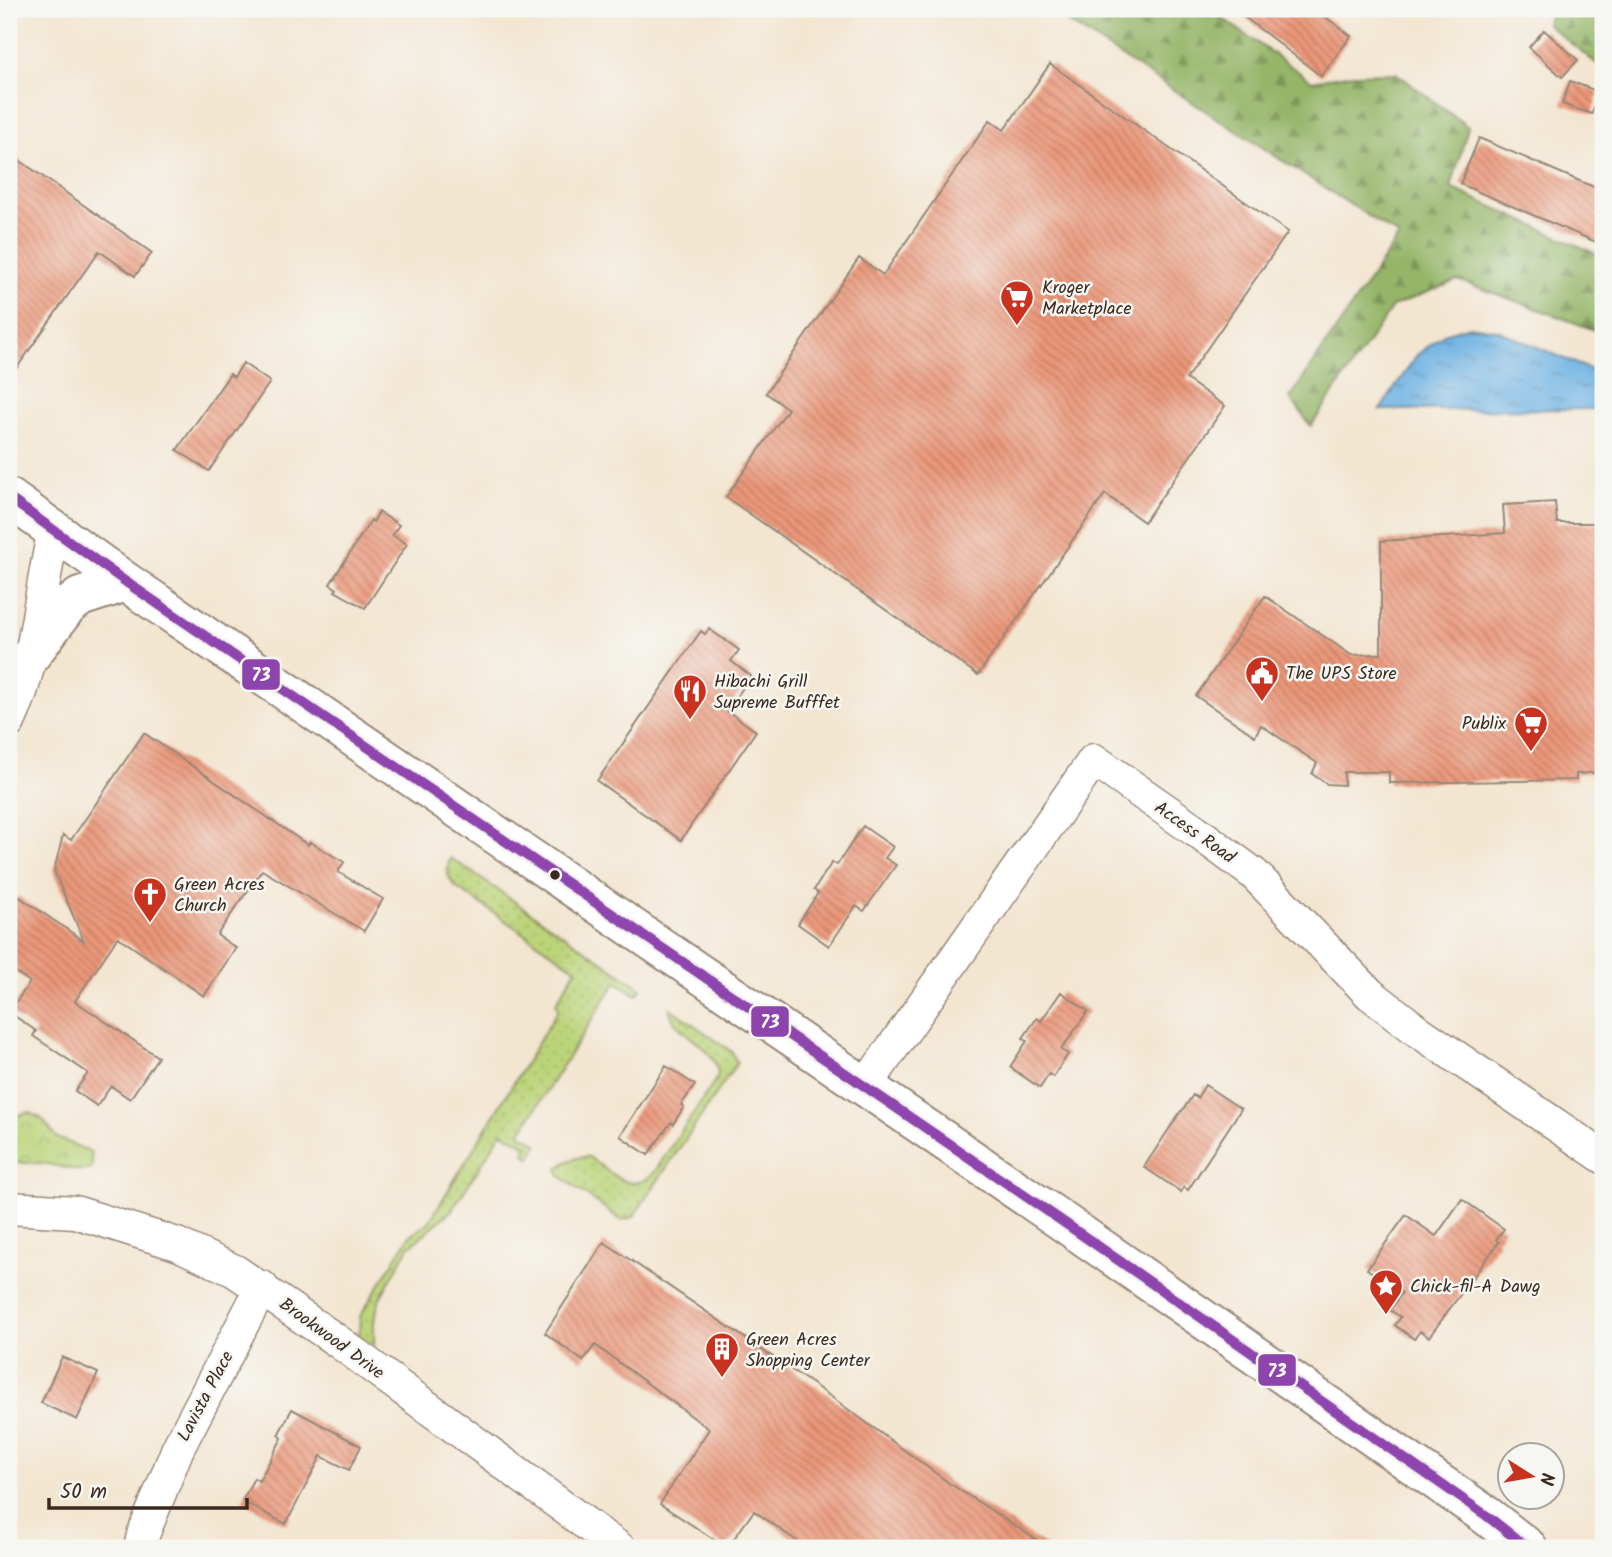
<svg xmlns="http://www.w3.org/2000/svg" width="1612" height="1557" font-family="Kalam,sans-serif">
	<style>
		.grass { fill: url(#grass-dots); stroke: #7c7f4c; stroke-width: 2 }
		.forest { fill: url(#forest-firs); stroke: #687044; stroke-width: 2 }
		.park { fill: url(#park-crowns); stroke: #7c7f4c; stroke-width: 2 }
		.water { fill: url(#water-ripples); stroke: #546e80; stroke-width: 2 }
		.building { fill: url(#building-back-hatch) }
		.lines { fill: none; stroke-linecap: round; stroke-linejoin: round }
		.minor-casing { stroke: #978878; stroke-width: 35 }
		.major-casing { stroke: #978878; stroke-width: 42 }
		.minor { stroke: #fff; stroke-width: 32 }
		.major { stroke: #fff; stroke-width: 38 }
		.bus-1-casing { stroke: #f6f6f2; stroke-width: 16 }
		.bus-1 { stroke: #8e44ad; stroke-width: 10 }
		.bus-dot { fill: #3b2a1e; stroke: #f6f6f2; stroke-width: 2.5 }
		.labels { text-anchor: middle; stroke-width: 5; stroke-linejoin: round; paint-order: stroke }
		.poi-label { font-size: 18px; fill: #3b2a1e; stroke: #f6f6f2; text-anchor: start }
		.street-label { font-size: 18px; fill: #3b2a1e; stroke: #f6f6f2 }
		.line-badge { stroke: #f6f6f2; stroke-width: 2.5 }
		.badge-label { font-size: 19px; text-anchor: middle; font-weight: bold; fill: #fff }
	</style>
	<defs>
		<pattern id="grass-dots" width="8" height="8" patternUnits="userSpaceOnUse" patternTransform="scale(1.75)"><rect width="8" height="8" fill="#bcd479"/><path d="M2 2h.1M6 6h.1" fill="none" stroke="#a2b668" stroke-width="1.8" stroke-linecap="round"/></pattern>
		<pattern id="forest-firs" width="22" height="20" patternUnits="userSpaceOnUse" patternTransform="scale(1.75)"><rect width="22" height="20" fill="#95b669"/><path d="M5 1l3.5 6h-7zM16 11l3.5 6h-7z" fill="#7b9456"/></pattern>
		<pattern id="park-crowns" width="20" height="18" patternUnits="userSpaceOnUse" patternTransform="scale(1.75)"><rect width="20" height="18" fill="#bcd479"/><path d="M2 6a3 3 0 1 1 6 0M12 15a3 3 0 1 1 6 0" fill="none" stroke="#a2b668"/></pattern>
		<pattern id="water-ripples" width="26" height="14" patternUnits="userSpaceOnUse" patternTransform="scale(1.75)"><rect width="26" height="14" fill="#6eb2e3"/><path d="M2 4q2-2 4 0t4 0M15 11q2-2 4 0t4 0" fill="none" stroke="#5c91b7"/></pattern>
		<pattern id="building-back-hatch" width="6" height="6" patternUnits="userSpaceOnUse" patternTransform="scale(1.75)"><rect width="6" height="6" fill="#eb9779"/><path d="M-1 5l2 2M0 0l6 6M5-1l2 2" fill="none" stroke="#c07b63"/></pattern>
	</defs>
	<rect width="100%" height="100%" fill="#f6f6f2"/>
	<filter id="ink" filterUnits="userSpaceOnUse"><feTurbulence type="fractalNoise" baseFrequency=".0143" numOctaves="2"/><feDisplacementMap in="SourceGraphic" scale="14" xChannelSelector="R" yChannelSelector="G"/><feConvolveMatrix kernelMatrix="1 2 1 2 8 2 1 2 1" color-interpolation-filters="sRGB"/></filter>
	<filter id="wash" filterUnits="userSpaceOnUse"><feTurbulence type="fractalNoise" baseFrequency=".00686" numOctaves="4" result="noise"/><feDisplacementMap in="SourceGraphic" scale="28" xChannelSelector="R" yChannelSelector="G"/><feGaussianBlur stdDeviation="1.57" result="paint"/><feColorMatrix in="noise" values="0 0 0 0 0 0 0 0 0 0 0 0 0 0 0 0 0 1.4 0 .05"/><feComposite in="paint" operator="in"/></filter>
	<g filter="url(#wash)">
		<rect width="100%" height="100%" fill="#f3e6d1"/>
		<!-- grass -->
		<path class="grass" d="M451,858L641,988L637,995L616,982L520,1133L538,1144L530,1158L524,1153L527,1146L502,1132L452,1210L409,1247L380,1298L374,1321V1346L359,1336L360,1317L365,1308L409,1237L429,1222L558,1010L556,1003L576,969L456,887C448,879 445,869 451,858Z
			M669,1007L732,1052L737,1063L633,1217L621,1220L560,1176L558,1169C564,1161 579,1156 589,1157C608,1171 631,1196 653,1174L718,1076C717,1042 674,1039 669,1007Z"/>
		<!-- forest -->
		<path class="forest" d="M1048,9H1209L1312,81L1352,74L1396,73L1468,127L1451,188L1603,257V333L1458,280L1393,306L1311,426L1290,398L1399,236Z
			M1550,9H1603V69L1547,24Z"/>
		<!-- park -->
		<path class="park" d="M29,1112L42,1119L57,1138L91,1152L92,1165L90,1169C72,1173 56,1163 38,1163C28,1163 19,1163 9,1162V1123L15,1116Z"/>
		<!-- water -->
		<path class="water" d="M1469,326L1497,330L1603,375V409L1380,410L1417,355L1444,334Z"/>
		<g id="blocks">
			<!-- building -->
			<path class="building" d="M1234,9H1315L1351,36L1321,76Z
				M1544,30L1578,60L1562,77L1529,47Z
				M1050,64L1288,232L1186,379L1225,406L1144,522L1105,494L978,675L726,497L788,409L766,393L859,258L883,275L990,120L1004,130Z
				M1570,81L1599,92L1592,114L1562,104Z
				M1479,138L1603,191V245L1460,184Z
				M9,153L152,253L135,276L99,251L9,379Z
				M243,363L270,382L209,471L177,450L230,374L234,377Z
				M1555,502L1557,523H1603V772L1576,774V780L1389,783V772H1344V785L1327,784L1312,774L1317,763L1261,725L1255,736L1196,696L1265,596L1351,655L1381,654V541L1505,533L1503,505Z
				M379,512L399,525L392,535L407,544L365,608L335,591L337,589L330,584L371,520L373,522Z
				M709,629L739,650L731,661L751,676L727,711L756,731L681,840L597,781L701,631L705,634Z
				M144,733L308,845L310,842L344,862L338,872L383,899L364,931L262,870L217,935L236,948L204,996L118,937L75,1001L158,1057L130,1099L111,1086L97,1106L75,1091L88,1073L33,1036L36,1031L9,1012L30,982L9,968V909L18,896L84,941L54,871L63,835L71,840Z
				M863,826L893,847L885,858L896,865L864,911L856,906L829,946L798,924L818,893L814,890L832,862L837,865Z
				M1061,992L1088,1011L1061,1050L1068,1054L1053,1077L1049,1074L1040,1088L1010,1067L1027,1041L1023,1038L1037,1018L1041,1021Z
				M666,1066L695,1085L681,1105L684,1107L673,1124L671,1122L648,1155L620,1136Z
				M1205,1085L1241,1109L1188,1190L1184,1187L1181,1192L1144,1167L1181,1111H1182L1193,1095L1197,1098Z
				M1462,1199L1504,1229L1496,1240L1499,1242L1429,1337L1420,1331L1414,1339L1395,1325L1401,1317L1390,1310L1402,1293L1367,1269L1406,1215L1436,1236Z
				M604,1242L830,1396L949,1483L1049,1548H807L754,1511L727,1548L660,1504L709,1429L595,1345L583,1361L545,1333Z
				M62,1357L98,1373L77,1420L41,1403Z
				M292,1409L361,1446L349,1470L321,1456L286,1524L242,1501L254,1478L259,1481L282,1438L278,1435Z"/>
		</g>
	</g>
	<g filter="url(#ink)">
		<use href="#blocks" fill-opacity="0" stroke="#978878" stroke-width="2"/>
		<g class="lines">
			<!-- minor casing -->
			<g class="minor-casing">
				<path id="minor" d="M9,722C36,667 39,592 54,531
					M865,1087L1094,760L1196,831L1254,874L1370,994L1418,1031L1603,1157
					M9,1208L75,1212L177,1244L235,1271L336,1340L619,1548
					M140,1548L143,1535L178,1448L262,1287"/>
			</g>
			<!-- major casing -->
			<g class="major-casing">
				<path id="major" d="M9,498L126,582L1059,1219L1487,1516L1528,1548
					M31,655L66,608L80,597L126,582"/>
			</g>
			<!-- minor -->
			<use href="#minor" class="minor"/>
			<!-- major -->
			<use href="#major" class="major"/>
			<!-- bus-1 casing -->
			<g class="bus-1-casing">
				<path id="bus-1" d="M9,498L126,582L1059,1219L1487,1516L1528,1548"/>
			</g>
			<!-- bus-1 -->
			<use href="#bus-1" class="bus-1"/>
		</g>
	</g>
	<!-- icons -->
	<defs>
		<g id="supermarket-pin" transform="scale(1.75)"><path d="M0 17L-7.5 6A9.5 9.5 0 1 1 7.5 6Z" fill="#c8321e" stroke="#f6f6f2"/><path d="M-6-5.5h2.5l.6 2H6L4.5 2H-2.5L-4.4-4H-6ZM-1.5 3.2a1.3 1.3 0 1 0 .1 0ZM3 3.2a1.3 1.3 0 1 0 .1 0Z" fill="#fff"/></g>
		<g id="civic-pin" transform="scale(1.75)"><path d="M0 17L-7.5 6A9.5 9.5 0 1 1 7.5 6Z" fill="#c8321e" stroke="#f6f6f2"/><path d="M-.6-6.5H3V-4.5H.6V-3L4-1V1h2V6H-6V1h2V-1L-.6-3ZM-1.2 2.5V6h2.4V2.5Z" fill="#fff"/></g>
		<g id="restaurant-pin" transform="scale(1.75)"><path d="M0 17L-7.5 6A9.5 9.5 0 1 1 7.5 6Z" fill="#c8321e" stroke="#f6f6f2"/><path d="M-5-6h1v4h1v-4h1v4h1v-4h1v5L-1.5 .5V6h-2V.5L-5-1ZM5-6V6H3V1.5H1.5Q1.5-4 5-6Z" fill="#fff"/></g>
		<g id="church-pin" transform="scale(1.75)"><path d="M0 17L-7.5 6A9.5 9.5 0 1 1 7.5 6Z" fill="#c8321e" stroke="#f6f6f2"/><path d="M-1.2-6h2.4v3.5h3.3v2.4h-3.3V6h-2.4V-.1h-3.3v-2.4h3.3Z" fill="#fff"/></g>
		<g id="sight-pin" transform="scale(1.75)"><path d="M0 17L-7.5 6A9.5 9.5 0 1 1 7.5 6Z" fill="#c8321e" stroke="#f6f6f2"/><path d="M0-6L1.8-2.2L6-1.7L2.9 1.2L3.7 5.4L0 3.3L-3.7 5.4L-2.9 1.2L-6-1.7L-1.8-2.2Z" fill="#fff"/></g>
		<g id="building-pin" transform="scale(1.75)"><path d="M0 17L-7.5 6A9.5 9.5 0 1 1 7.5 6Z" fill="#c8321e" stroke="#f6f6f2"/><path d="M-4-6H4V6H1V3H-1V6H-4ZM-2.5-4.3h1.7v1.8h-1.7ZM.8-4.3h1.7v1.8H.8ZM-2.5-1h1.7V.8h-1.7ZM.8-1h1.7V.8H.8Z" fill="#fff"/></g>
	</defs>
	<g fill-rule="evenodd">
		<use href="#supermarket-pin" x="1017" y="297"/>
		<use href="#civic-pin" x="1262" y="673"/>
		<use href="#restaurant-pin" x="690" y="691"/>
		<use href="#supermarket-pin" x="1531" y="723"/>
		<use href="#church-pin" x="150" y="894"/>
		<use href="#sight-pin" x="1386" y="1286"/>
		<use href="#building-pin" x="722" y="1349"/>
	</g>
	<!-- markers -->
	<circle class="bus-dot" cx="555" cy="875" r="6"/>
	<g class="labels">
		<!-- poi labels -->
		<g class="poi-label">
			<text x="1042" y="293">Kroger<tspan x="1042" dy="21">Marketplace</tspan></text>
			<text x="1286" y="679">The UPS Store</text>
			<text x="714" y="687">Hibachi Grill<tspan x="714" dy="21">Supreme Bufffet</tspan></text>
			<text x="1506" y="729" text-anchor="end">Publix</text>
			<text x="174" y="890">Green Acres<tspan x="174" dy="21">Church</tspan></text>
			<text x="1410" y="1292">Chick-fil-A Dawg</text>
			<text x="746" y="1345">Green Acres<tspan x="746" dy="21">Shopping Center</tspan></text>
		</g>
		<!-- street labels -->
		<g class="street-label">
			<text transform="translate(1195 832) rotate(35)" y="6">Access Road</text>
			<text transform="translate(332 1338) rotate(36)" y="6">Brookwood Drive</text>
			<text transform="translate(205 1396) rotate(-62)" y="6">Lavista Place</text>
		</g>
	</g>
	<g class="line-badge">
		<rect x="241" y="658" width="40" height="33" rx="7" fill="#8e44ad"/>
		<rect x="750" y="1005" width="40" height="33" rx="7" fill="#8e44ad"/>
		<rect x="1257" y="1353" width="40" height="34" rx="7" fill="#8e44ad"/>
	</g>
	<g class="badge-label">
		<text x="261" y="681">73</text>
		<text x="770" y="1028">73</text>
		<text x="1277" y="1377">73</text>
	</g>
	<!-- margin -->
	<rect width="1612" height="1557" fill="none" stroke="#f6f6f2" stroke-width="35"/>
	<!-- north arrow -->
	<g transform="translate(1531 1476) rotate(101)"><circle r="33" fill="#f6f6f2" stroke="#aba49d" stroke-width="2"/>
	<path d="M0-5L12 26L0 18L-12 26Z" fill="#c8321e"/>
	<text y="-10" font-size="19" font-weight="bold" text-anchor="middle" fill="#3b2a1e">N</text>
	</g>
	<!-- scale -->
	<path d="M49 1498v10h198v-10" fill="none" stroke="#3b2a1e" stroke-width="3.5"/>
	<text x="60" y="1498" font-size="21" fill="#3b2a1e" stroke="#f6f6f2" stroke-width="5" paint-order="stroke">50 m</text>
</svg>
